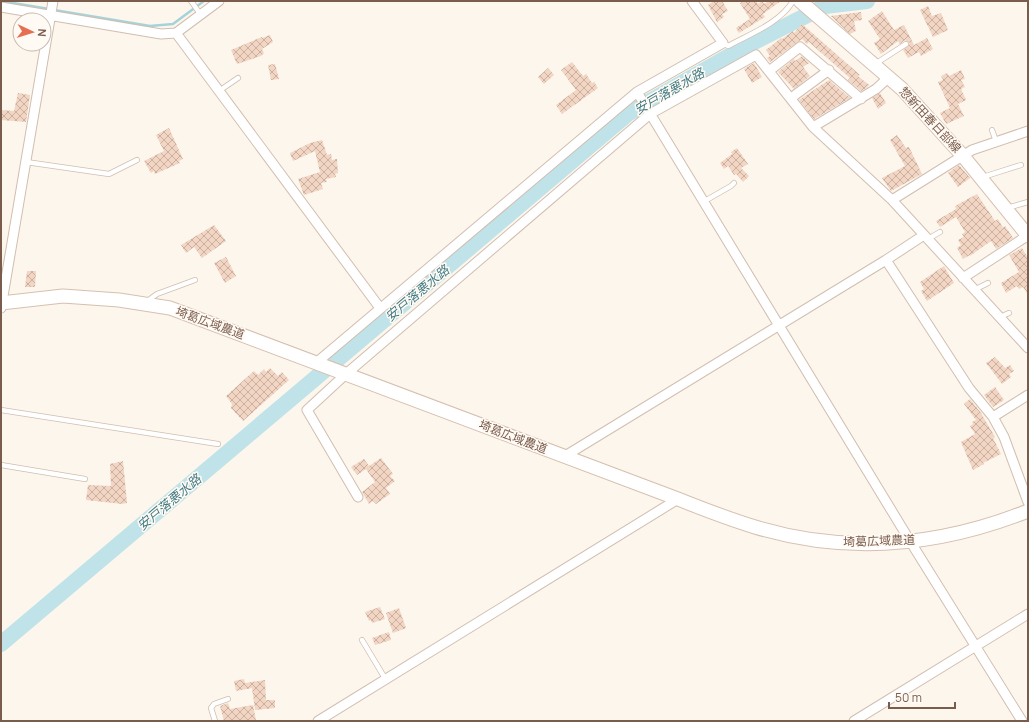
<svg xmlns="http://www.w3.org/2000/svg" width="1029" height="722" font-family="Manrope,'Noto Sans JP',sans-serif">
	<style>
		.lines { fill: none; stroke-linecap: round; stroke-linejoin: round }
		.stream { stroke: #a5d3da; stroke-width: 2.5 }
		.river { stroke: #bfe3e8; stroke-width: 16 }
		.building { fill: url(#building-cross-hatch) }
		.lane-casing { stroke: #d1beb0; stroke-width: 6 }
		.street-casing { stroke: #d1beb0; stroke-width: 11 }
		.secondary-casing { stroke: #d6c0b0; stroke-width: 15 }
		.lane { stroke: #fff; stroke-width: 4.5 }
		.street { stroke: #fff; stroke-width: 9 }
		.secondary { stroke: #fff; stroke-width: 13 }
		.labels { text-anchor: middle; stroke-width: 3; stroke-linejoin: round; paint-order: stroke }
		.street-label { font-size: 12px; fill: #7a5c4d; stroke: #fffaf3 }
		.water-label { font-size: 13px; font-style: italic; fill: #437c86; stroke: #fffaf3 }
	</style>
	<defs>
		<pattern id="building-cross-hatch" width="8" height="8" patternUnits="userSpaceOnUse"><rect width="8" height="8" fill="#f3d5c3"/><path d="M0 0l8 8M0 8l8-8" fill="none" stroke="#cab0a1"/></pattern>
	</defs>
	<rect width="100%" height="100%" fill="#fdf6ec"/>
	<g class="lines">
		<!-- stream -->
		<path class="stream" d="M1,1L49,9
			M54,10L150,26L173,24L204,1"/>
		<!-- river -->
		<path class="river" d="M1,644L629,113L754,42L825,6L867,1"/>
	</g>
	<!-- building -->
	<path class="building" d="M714,1H722L728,11L722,14L724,17L717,22L708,5Z
		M744,1H756L758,4L762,1L764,4L769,1H781L763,14L765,17L739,33L736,28L750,19L740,3Z
		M928,6L932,16L941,13L948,30L933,37L920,10Z
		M882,11L894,30L904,25L914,45L927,38L933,49L921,56L919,52L908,58L903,50L910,43L905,40L900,44L898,41L881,54L874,43L880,39L868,21Z
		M861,12L862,20L854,21L856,31L850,34L831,16Z
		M802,24L860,75L858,76L869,85L866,88L861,91L848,80L850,78L809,42L807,44L802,39L770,62L767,58L770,56L766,50L781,38L782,39L793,31L794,33Z
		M270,35L273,42L262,49L264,53L261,56L237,64L231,50L262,37V38Z
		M802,56L809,63L803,67L810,76L794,89L778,72L794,59L795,61Z
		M572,62L583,76L586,74L592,83L594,82L598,88L562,114L556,105L576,90L561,70Z
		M754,63L762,77L752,83L744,69Z
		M275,64L279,79L271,80L268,65Z
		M548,68L554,75L544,84L538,77Z
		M961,70L965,79L961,80L965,87L961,89L966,100L958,104L964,116L946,124L940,113L950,108L938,82L943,80L941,76L947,73L949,76Z
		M829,80L850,98L814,119L799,100Z
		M18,93L30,95L26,122L1,120V110L14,111Z
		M880,93L886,103L878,109L872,98Z
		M169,128L183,159L179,161L180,163L155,174L154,171L151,173L144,161L164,151L156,135Z
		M897,135L906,148L909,147L922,174L891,191L882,178L905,166L890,140Z
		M322,140L327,155L331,154L332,160L337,159L338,173L335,174L336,177L326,179L327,182L321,183L323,189L304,195L298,179L320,172L315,151L293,161L290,153L310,143Z
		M737,148L748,164L741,168L749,176L743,182L736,174L734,175L728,166L724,169L720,163L732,154L731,152Z
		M959,165L970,178L958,187L948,173Z
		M977,194L995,221L998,219L1003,228L1005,226L1013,238L996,249L991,241L970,256V255L963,259L957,248L961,245L958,240L964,237L962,234L965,232L956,217L940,227L936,221L956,209L955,206Z
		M214,225L226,241L202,258L194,247L186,253L181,245Z
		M1022,248L1028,258V295L1023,287L1019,289L1017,286L1006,293L1001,283L1019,272L1009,255Z
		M226,257L236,276L225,283L214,263Z
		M944,266L954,283L927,301L921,291L924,289L920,282Z
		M27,271H36L35,287H25Z
		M995,357L1005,368L1010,365L1014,371L1009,374L1011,377L1002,384L986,363Z
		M270,368L278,376L282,372L289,380L243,421L231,408L232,404L226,396L254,371L258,375L264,369L266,372Z
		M995,387L1004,400L993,407L984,395Z
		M970,399L981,413L995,437L993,438L1001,454L983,463L984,464L973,470L961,442L975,434L970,426L973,424L972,422L976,420L964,404Z
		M381,458L393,474L390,476L395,481L386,488L390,494L376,504L373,501L369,504L362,492L375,482L366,469L357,475L351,467L364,459L369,466Z
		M123,461L127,503L122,504L86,500L88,485L111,486L110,464Z
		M380,607L385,619L372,623L371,620L369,621L365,612Z
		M399,608L406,628L393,633L386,613Z
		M389,632L391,640L375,645L372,638Z
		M244,679L245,683L265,680L266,700H275V708L255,710L252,688L236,691L234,681Z
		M228,703L230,709L253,705L256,720L224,721L220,706Z"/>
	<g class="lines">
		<!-- lane casing -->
		<g class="lane-casing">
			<path id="lane" d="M191,1L201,15
				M723,43L728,46C750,34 780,23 793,1
				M875,64L906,44
				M219,91L238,78
				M992,130L996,141
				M26,162L109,174L137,160
				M983,177L1021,165
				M703,202L731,186L734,183
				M1007,208L1028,202
				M928,239L940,232
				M974,290L988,283
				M146,302L157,294L195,280
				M1000,317L1009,313
				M1,410L218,444
				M1,465L85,479
				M362,640L386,680
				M215,721L211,708L214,704L228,699"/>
		</g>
		<!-- street casing -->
		<g class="street-casing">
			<path id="street" d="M1,7L161,34L176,33L219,1
				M176,33L380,308
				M769,71L800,47L861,99
				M637,92L910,541L1022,721
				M791,98L829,70
				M813,127L876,89L888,78
				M892,200L972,150L1028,131
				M886,260L924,235
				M963,278L1027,236
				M1,308L53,1
				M316,363L637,92L723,43L692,1
				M993,417L1028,395
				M565,456L886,260L969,388L993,417L1004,437L1028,502
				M358,497L307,410L346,374L650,114L756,55L813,127L892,200L1028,348
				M318,721L678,499
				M854,721L1028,614"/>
		</g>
		<!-- secondary casing -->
		<g class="secondary-casing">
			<path id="secondary" d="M800,1L902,89L963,156L1028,236
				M1,303L63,296L119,300L170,308L678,499C703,509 729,519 755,527C847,555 940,546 1028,511"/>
		</g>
		<!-- lane -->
		<use href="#lane" class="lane"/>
		<!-- street -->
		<use href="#street" class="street"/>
		<!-- secondary -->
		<use href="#secondary" class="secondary"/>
	</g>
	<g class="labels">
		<!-- street labels -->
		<g class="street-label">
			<text transform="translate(930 120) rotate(47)" y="4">惣新田春日部線</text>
			<text transform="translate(210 323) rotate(20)" y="4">埼葛広域農道</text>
			<text transform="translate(513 437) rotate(21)" y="4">埼葛広域農道</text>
			<text transform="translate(879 541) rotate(-2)" y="4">埼葛広域農道</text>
		</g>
		<!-- water labels -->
		<g class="water-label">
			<text transform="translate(669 91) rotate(-30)" y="5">安戸落悪水路</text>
			<text transform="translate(417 293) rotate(-40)" y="5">安戸落悪水路</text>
			<text transform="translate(169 502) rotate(-40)" y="5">安戸落悪水路</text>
		</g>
	</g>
	<!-- border -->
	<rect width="1029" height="722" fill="none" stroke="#7a5c4d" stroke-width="4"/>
	<!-- north arrow -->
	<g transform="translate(32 32) rotate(94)"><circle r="19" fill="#fffaf3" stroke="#cabbb1"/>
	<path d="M0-3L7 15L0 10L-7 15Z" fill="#e76f51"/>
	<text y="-6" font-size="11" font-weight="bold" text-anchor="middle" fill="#7a5c4d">N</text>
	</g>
	<!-- scale -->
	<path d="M889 702v6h66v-6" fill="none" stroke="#7a5c4d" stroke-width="2"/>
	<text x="895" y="702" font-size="12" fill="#7a5c4d" stroke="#fffaf3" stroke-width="3" paint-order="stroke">50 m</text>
</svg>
